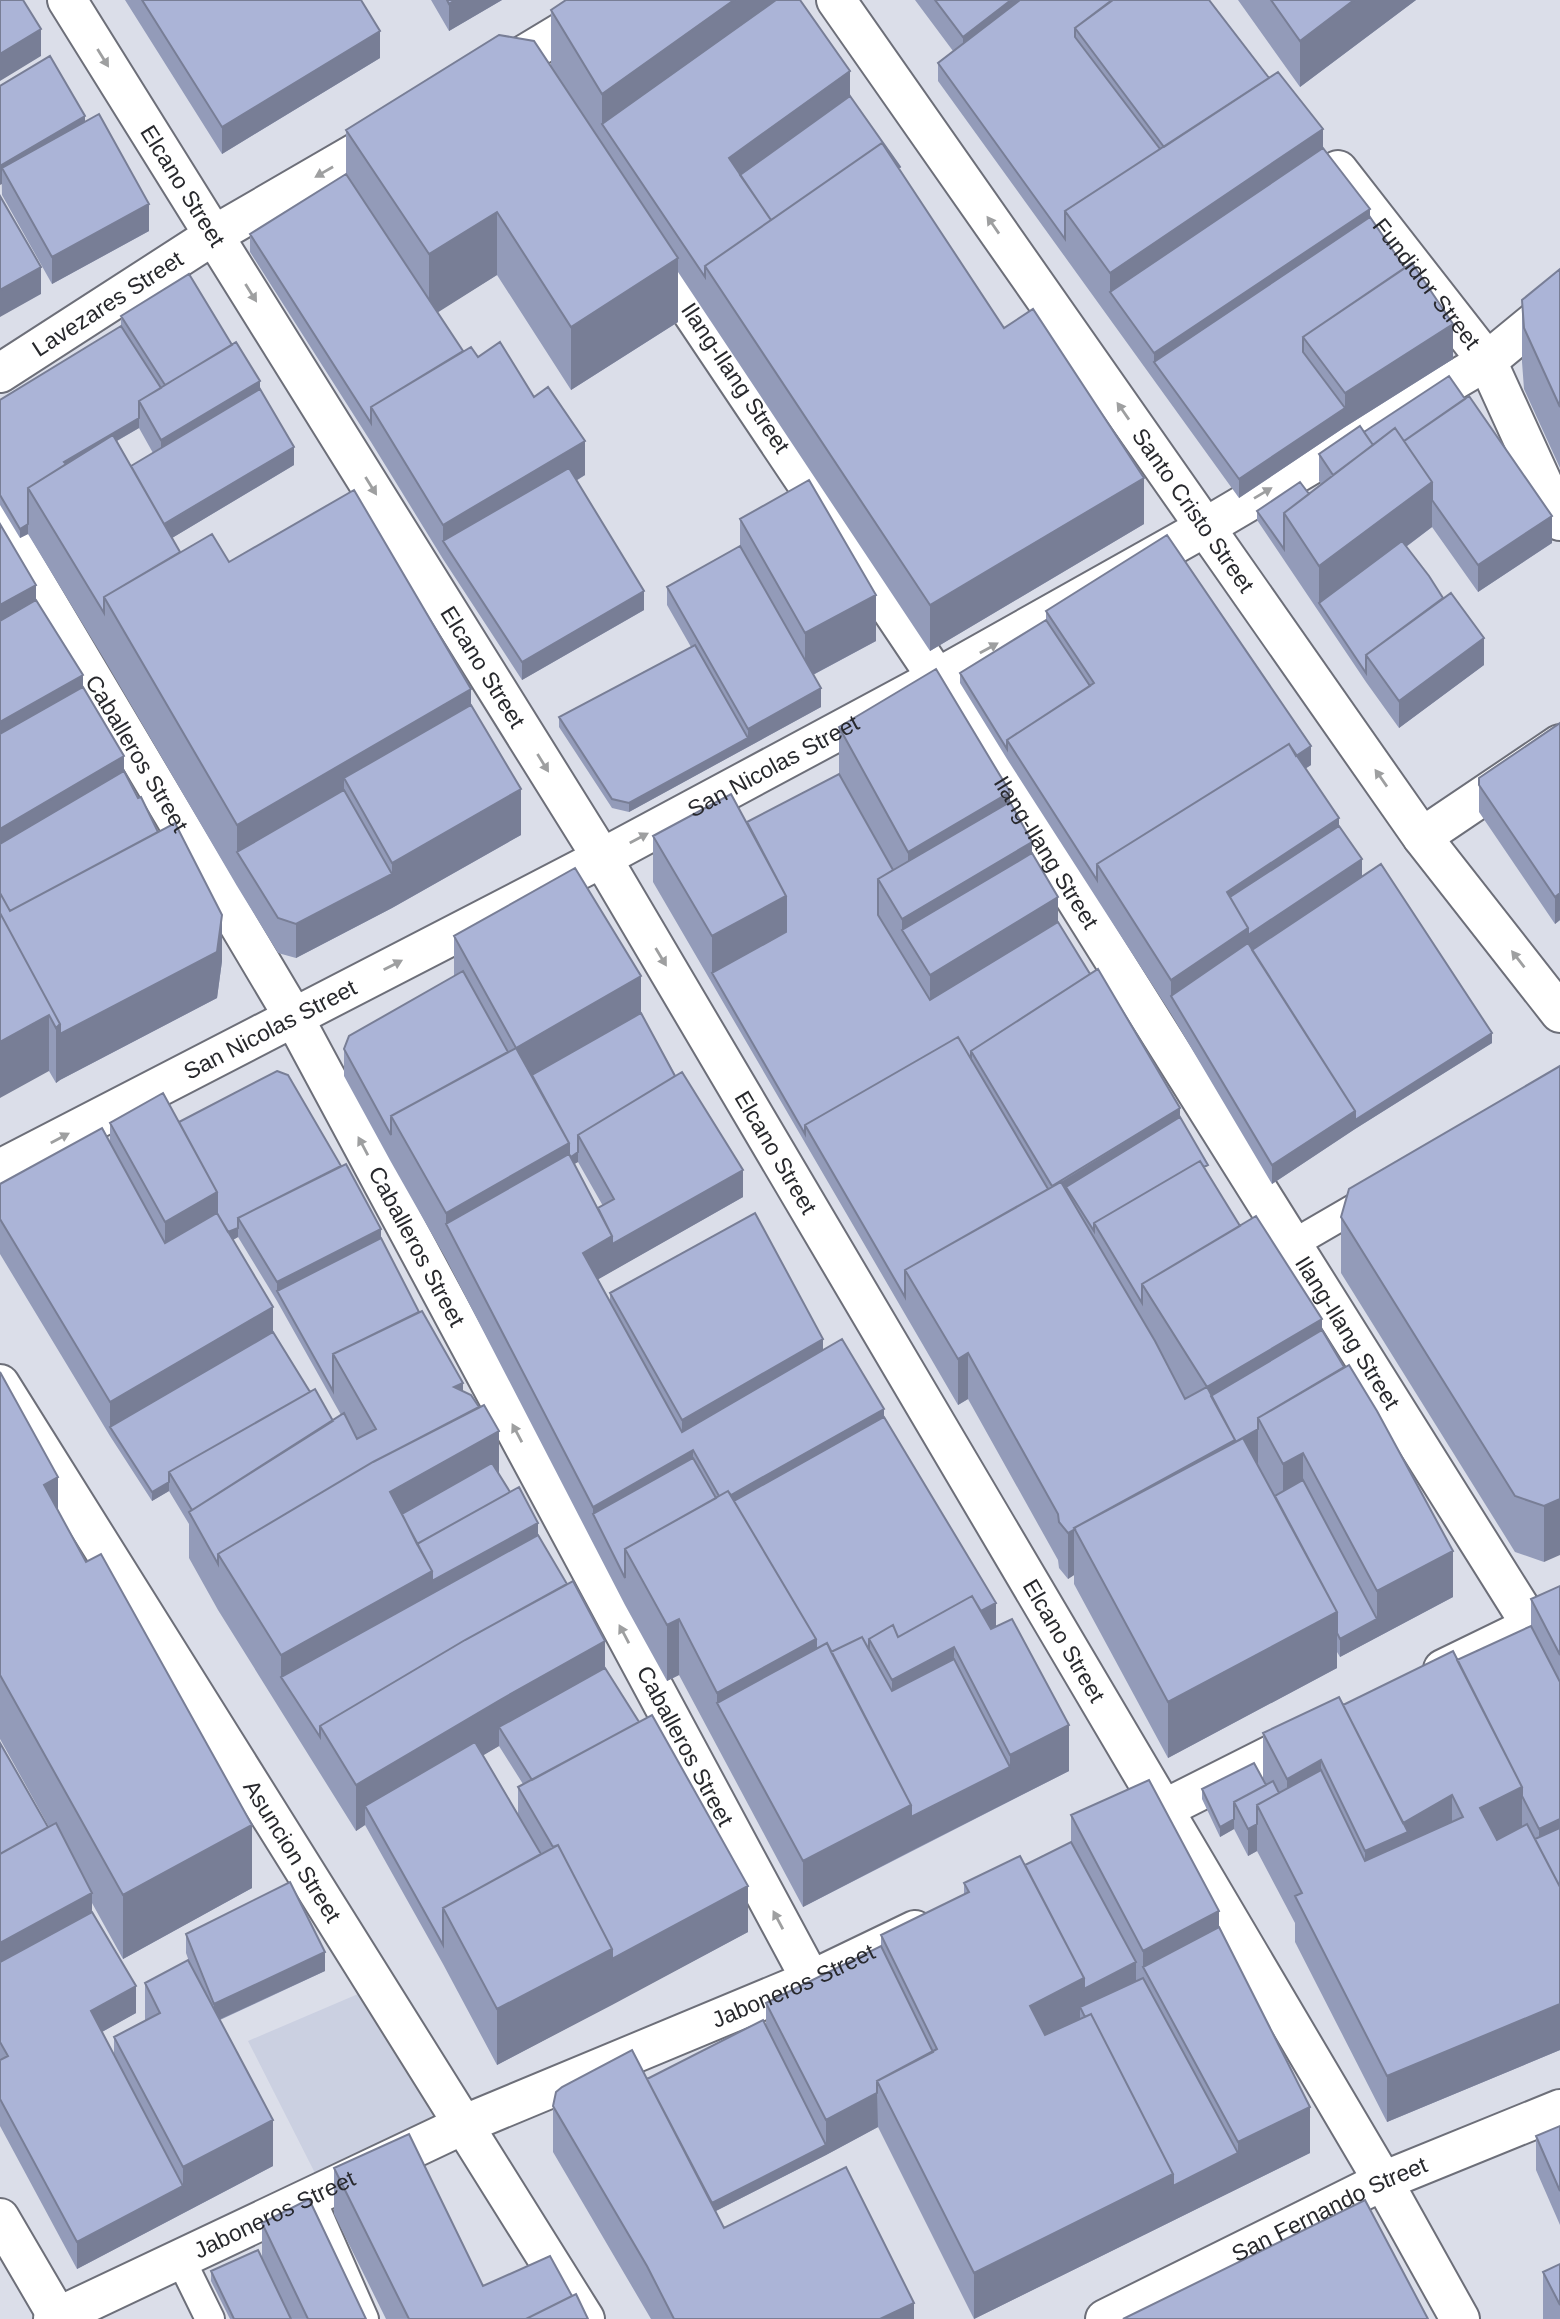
<svg xmlns="http://www.w3.org/2000/svg" width="1560" height="2319" font-family="Helvetica,sans-serif">
	<style>
		.built { fill: #cbd0e1 }
		.lines { fill: none; stroke-linecap: round; stroke-linejoin: round }
		.lane-casing { stroke: #6d6f79; stroke-width: 32 }
		.street-casing { stroke: #6d6f79; stroke-width: 42 }
		.secondary-casing { stroke: #6d6f79; stroke-width: 42 }
		.lane { stroke: #fff; stroke-width: 28 }
		.street { stroke: #fff; stroke-width: 38 }
		.secondary { stroke: #fff; stroke-width: 38 }
		.wall { fill: #939bb9; fill-rule: evenodd }
		.shaded-wall { fill: #787e96 }
		.building { fill: #abb4d7; stroke: #787e96; stroke-width: 2 }
		.oneway { fill: #9e9fa0 }
		.labels { text-anchor: middle; stroke-width: 5; stroke-linejoin: round; paint-order: stroke }
		.street-label { font-size: 23px; fill: #28292d; stroke: #e8ebf6 }
	</style>
	<rect width="100%" height="100%" fill="#dbdee9"/>
	<!-- built -->
	<path class="built" d="M365,1991L440,2121L316,2175L248,2041Z"/>
	<g class="lines">
		<!-- lane casing -->
		<g class="lane-casing">
			<path id="lane" d="M1293,1244L1374,1197
				M310,2196L364,2319
				M180,2258L210,2319"/>
		</g>
		<!-- street casing -->
		<g class="street-casing">
			<g id="street">
				<path id="s1" d="M67,0L602,858L1383,2181L1460,2319"/>
				<path id="s2" d="M836,0L1422,837L1560,1013"/>
				<path d="M494,73L615,0"/>
				<path id="s3" d="M1338,170L1487,361L1560,521"/>
				<path id="s4" d="M650,250L937,678L1531,1625"/>
				<path id="s5" d="M0,373L214,235L390,133"/>
				<path id="s6" d="M0,523L293,1016L811,1980"/>
				<path d="M1422,837L1560,744"/>
				<path id="s7" d="M0,1169L602,858L937,678L1204,528L1487,361L1560,301"/>
				<path id="s8" d="M0,1384L585,2319"/>
				<path d="M1443,1669L1560,1612"/>
				<path d="M1142,1820L1311,1735"/>
				<path d="M0,2218L59,2319"/>
				<path id="s9" d="M53,2319L465,2124L811,1980L915,1930"/>
			</g>
		</g>
		<!-- secondary casing -->
		<g class="secondary-casing">
			<g id="secondary">
				<path id="s10" d="M1105,2319L1383,2181L1560,2109"/>
			</g>
		</g>
		<!-- lane -->
		<use href="#lane" class="lane"/>
		<!-- street -->
		<use href="#street" class="street"/>
		<!-- secondary -->
		<use href="#secondary" class="secondary"/>
	</g>
	<!-- wall -->
	<path class="wall" d="M125,0H361L380,58L222,154Z
		M431,0H502L449,31Z
		M915,0H1209L1323,148L1370,217L1453,359L1345,427L1239,498L938,81V63L953,51Z
		M1238,0H1416L1300,87Z
		M551,10L850,96L1004,328L1144,524L930,651L678,272V322L571,390L497,275L437,312L463,351L478,357L585,475L576,481L644,610L522,680L443,559L371,442L250,252V234L346,174V130L551,67Z
		M0,86L85,122L149,231L52,284L2,195Z
		M1560,269V468L1524,389L1522,362V300Z
		M121,316L260,389L294,465L172,538L180,552L229,562L471,705L521,835L392,908L296,958L278,953L237,886L104,659L28,534L20,538L0,505V400L121,326ZM139,428L153,453L131,466L117,441Z
		M1364,432L1552,543L1478,592L1432,527L1406,547L1484,665L1399,728L1366,682L1257,520V511L1309,494L1321,484L1319,481V454Z
		M740,519L876,641L813,675L821,707L629,812L612,808L559,727V717L691,647L667,605V587L740,546Z
		M36,600L83,687L124,771L158,832L222,961L217,998L60,1080L56,1083L49,1071Z
		M1046,611L1311,765L1305,769L1339,826L1362,877L1492,1043L1355,1129L1272,1184L1171,1014L1007,759L960,683V673L1046,620Z
		M1560,723V920L1555,924L1479,812V778Z
		M839,727L1010,802L1032,853L1058,922L1180,1117L1208,1174L1240,1226L1322,1330L1453,1597L1340,1657L1337,1652V1668L1168,1758L1074,1584V1575L1068,1579L1059,1568L1058,1560L968,1399L958,1405L653,882V836L747,822L839,774Z
		M454,936L641,1013L743,1197L598,1279L610,1302V1293L823,1350L884,1417L996,1626L1069,1771L803,1907L679,1675L667,1681L625,1605L446,1259L391,1162L344,1076V1049L454,977ZM578,1162L603,1206L598,1208L574,1164Z
		M1560,1066L1544,1562L1515,1552L1341,1273V1217Z
		M179,1122L381,1238L419,1312L463,1392L499,1474L538,1535L605,1668L748,1932L497,2065L443,1964L365,1825L356,1831L218,1610L189,1558V1524L169,1491L152,1501L110,1436L0,1254V1184L110,1143V1123ZM238,1237L277,1301L341,1415L333,1421L310,1392L273,1332L233,1240ZM499,1746L523,1784L518,1787V1814L483,1755Z
		M0,1372L58,1511L252,1888L123,1959L92,1903V1912L136,2013L102,2032L114,2056V2037L145,2021V1983L190,1964L186,1953V1934L325,1971L220,2020L273,2166L77,2269L0,2126V1743L48,1827H49L0,1739Z
		M1560,1586V2050L1387,2122L1295,1942V1923L1257,1851L1248,1856L1234,1829L1220,1837L1202,1799V1789L1263,1780V1733L1343,1705L1457,1660L1531,1626V1599Z
		M1071,1815L1219,1927L1310,2153L974,2319L878,2127L826,2155L716,2211L724,2228L914,2319H651L553,2152V2106L647,2079L766,2026V2003L881,1946V1935L964,1895V1883L1025,1865L1071,1842Z
		M1560,2126V2225L1536,2170V2136Z
		M334,2168L483,2286L572,2296L588,2319H386L334,2214Z
		M262,2223L366,2319H230L211,2281V2271L262,2258Z
		M1560,2264V2319H1543V2272Z"/>
	<!-- shaded-wall -->
	<path class="shaded-wall" d="M455,0H502L449,31V4Z
		M734,0H782L602,124V94Z
		M1011,0H1045L963,64V37Z
		M1354,0H1416L1300,87V41Z
		M41,29V56L0,81V54Z
		M380,31V58L222,154V127Z
		M850,71V106L729,183V158Z
		M85,116V135L2,168V184L0,185V166Z
		M1323,129V175L1110,292V273Z
		M149,204V231L52,284V257Z
		M1370,209V236L1154,362V380V353Z
		M497,212V275L429,318V254Z
		M678,258V322L571,390V327Z
		M41,267V294L0,317V290Z
		M1453,324V359L1345,427L1239,498V479L1345,408V393Z
		M260,381V408L161,467V440Z
		M139,418V428L64,471V462Z
		M585,441V475L452,554L443,541V525Z
		M294,447V465L162,544V526Z
		M1144,478V524L930,651V605Z
		M1432,482V527L1323,609L1319,603V612V566Z
		M1552,516V543L1478,592V565Z
		M28,524V534L20,538V529Z
		M36,585V646L0,667V605Z
		M644,591V610L522,680V662Z
		M876,595V641L805,679V633Z
		M1484,638V665L1399,728V701Z
		M83,675V721L0,768V722Z
		M821,688V707L629,812V803L748,738V729Z
		M471,689V751L344,778V824L237,852V886V825Z
		M1311,746V765L1113,888L1104,875Z
		M124,756V790L0,863V829Z
		M521,789V835L392,908V863Z
		M1010,792V848L908,898V852Z
		M1339,818V853L1227,899V892Z
		M1032,842V888L902,930V919Z
		M1362,859V886L1252,959L1171,996V1014V980L1248,928Z
		M392,874V908L296,958V924Z
		M1560,893V920L1555,924V897Z
		M786,896V942L712,973V936Z
		M1058,897V932L930,1010V975Z
		M222,915V961L217,998L60,1080L56,1083V1028Z
		M641,976V1022L520,1091L516,1048Z
		M49,1015V1071L0,1098V1042Z
		M1492,1033V1043L1355,1129L1272,1184V1165L1355,1111Z
		M1180,1108V1136L1066,1187V1205L1053,1187Z
		M569,1143L578,1152V1162L569,1167L446,1224V1213Z
		M743,1170V1197L583,1288V1253L612,1236Z
		M217,1192L238,1228V1237L165,1278V1222Z
		M381,1229V1248L277,1291V1282Z
		M273,1307V1341L110,1427V1402Z
		M1322,1319V1364L1221,1425L1207,1387Z
		M823,1339V1385L693,1450V1485L593,1514V1507L682,1456V1420Z
		M968,1353V1399L958,1405V1359Z
		M463,1383V1426L499,1431V1487L401,1542L373,1518L454,1387Z
		M884,1409V1444L649,1591L721,1500Z
		M1258,1429V1464L1075,1529L1235,1440Z
		M1303,1453V1499L1283,1510V1464Z
		M58,1477V1541L44,1485Z
		M169,1482V1491L152,1501V1492Z
		M1560,1499V1555L1544,1562V1506Z
		M538,1523V1569L281,1677V1655L428,1573Z
		M1074,1529V1575L1068,1579V1533Z
		M1453,1551V1597L1340,1657V1639L1377,1619V1591Z
		M996,1603V1630L954,1647V1693L892,1726V1680L898,1656Z
		M1337,1612V1668L1168,1758V1702Z
		M679,1619V1675L667,1681V1625Z
		M816,1639V1668L717,1703V1693Z
		M605,1641V1687L499,1727V1746L373,1821L365,1806V1825L356,1831V1785L500,1700Z
		M1069,1725V1771L911,1851V1817L1010,1767V1755Z
		M1321,1760V1816L1287,1808V1779Z
		M1522,1787V1833L1480,1854V1808Z
		M1452,1795V1841L1365,1907V1851L1400,1825Z
		M911,1805V1851L803,1907V1861Z
		M1234,1819V1829L1220,1837V1827Z
		M1560,1819V1854L1539,1864V1829Z
		M1257,1824V1851L1248,1856V1829Z
		M252,1825V1888L123,1959V1895Z
		M748,1886V1932L612,2005V1959Z
		M92,1893V1939L0,1989V1943Z
		M1219,1911V1973L1143,1967V1951Z
		M612,1949V2005L497,2065V2009Z
		M325,1952V1971L214,2022V2004Z
		M1136,1962V1997L1080,2007V2026L1030,2052V2006L1084,1978Z
		M136,1986V2013L91,2038V2011Z
		M1560,2004V2050L1387,2122V2076Z
		M877,2093L878,2127L826,2155L696,2221V2211L826,2145V2120Z
		M1310,2107V2153L974,2319V2273L1173,2174L1238,2153V2142Z
		M273,2120V2166L77,2269V2242L183,2186V2167Z
		M914,2303V2319H880Z"/>
	<!-- building -->
	<path class="building" d="M0,0H23L41,29L0,54Z
		M142,0H361L380,31L222,127Z
		M447,0H455L449,4Z
		M566,0H734L602,94L551,10Z
		M776,0H800L850,71L729,158L771,220L705,266V277L602,124Z
		M935,0H1011L963,37Z
		M1020,0H1112L1075,28V37L1160,149L1065,211V239L938,63Z
		M1113,0H1209L1269,78L1164,147L1075,28Z
		M1271,0H1354L1300,41Z
		M499,35L534,41L678,258L571,327L497,212L429,254L346,130Z
		M50,56L85,116L0,166V86Z
		M1278,72L1323,129L1110,273L1065,211Z
		M850,96L900,167L899,168L882,143L771,220L740,175Z
		M99,114L149,204L52,257L2,168Z
		M882,143L1004,328L1033,309L1144,478L930,605L705,266Z
		M1323,148L1370,209L1154,353L1110,292Z
		M346,174L463,351L371,407V423L250,234Z
		M0,196L41,267L0,290Z
		M1370,217L1405,268L1303,337V352L1345,408L1239,479L1154,362Z
		M1412,263L1453,324L1345,393L1303,337Z
		M1560,269V407L1524,328L1522,300Z
		M189,274L232,345L165,385L121,316Z
		M121,326L161,388L139,401V418L64,462L66,464L28,488V524L20,529L0,495V400Z
		M236,342L260,381L161,440L139,401Z
		M500,342L534,397L548,387L585,441L443,525L371,407L471,347L478,357Z
		M1449,376L1465,399L1404,441L1395,428L1373,445L1364,432Z
		M260,389L294,447L164,524L131,466Z
		M1469,396L1552,516L1478,565L1432,500V482L1404,441Z
		M1360,426L1373,445L1333,475L1319,454Z
		M1395,428L1432,482L1319,566L1284,513Z
		M113,435L180,552L104,597V613L28,488Z
		M569,468L644,591L522,662L443,541Z
		M809,480L876,595L805,633L740,519Z
		M1300,482L1309,494L1284,513V549L1257,511Z
		M354,490L471,689L237,825L104,597L212,534L229,562Z
		M0,524L36,585L0,605Z
		M1167,535L1311,746L1296,756L1289,744L1097,864V880L1007,740L1094,683L1046,611Z
		M1402,541L1429,576L1443,598L1366,655V673L1319,603Z
		M740,546L821,688L748,729L667,587Z
		M1451,593L1484,638L1399,701L1366,655Z
		M36,600L83,675L0,722V621Z
		M1046,620L1090,686L1007,740V749L960,673Z
		M695,645L748,738L629,803L612,799L559,717Z
		M936,669L1010,792L908,852L839,727Z
		M83,687L124,756L0,829V734Z
		M471,705L521,789L392,863L344,778Z
		M1560,723V893L1555,897L1479,785V778Z
		M1289,744L1339,818L1227,892L1248,928L1171,980L1097,864Z
		M124,771L138,798L141,797L158,832L10,911L0,893V844Z
		M839,774L893,870L878,879V915L930,1000L1058,922L1090,974L971,1051V1059L958,1037L805,1125V1134L712,973L786,932V896L747,822Z
		M344,790L392,874L296,924L278,918L237,852Z
		M731,794L786,896L712,936L653,836Z
		M1010,802L1032,842L902,919L878,879Z
		M175,823L222,915L217,952L60,1034V1024L0,913V893L10,911Z
		M1339,826L1362,859L1248,935V928L1230,897Z
		M1032,853L1058,897L930,975L902,930Z
		M1381,864L1492,1033L1355,1120V1111L1252,950Z
		M575,868L641,976L516,1048L454,936Z
		M0,913L60,1024L56,1028L49,1015L0,1042Z
		M1248,943L1355,1111L1272,1165L1171,996Z
		M1098,969L1180,1108L1052,1186L971,1051Z
		M463,971L508,1052L391,1116V1135L344,1049L349,1036Z
		M641,1013L675,1076L578,1135V1152L571,1157L569,1154V1143L532,1075Z
		M958,1037L1048,1189L905,1270V1297L805,1125Z
		M516,1048L569,1143L446,1213L391,1116Z
		M1560,1066V1499L1544,1506L1515,1496L1341,1217L1349,1189Z
		M277,1071L288,1075L341,1166L238,1218V1228L228,1232L217,1213V1192L179,1122Z
		M682,1072L743,1170L612,1244V1236L598,1208L614,1199L578,1135Z
		M163,1093L217,1192L165,1222L110,1123Z
		M1180,1117L1208,1165L1204,1167L1200,1161L1094,1223V1231L1066,1187Z
		M102,1128L165,1243L217,1213L273,1307L110,1402L0,1219V1184Z
		M569,1154L612,1236L583,1253L682,1432L842,1339L884,1409L731,1495L728,1491L719,1496L693,1450L593,1507L446,1224Z
		M1200,1161L1240,1226L1142,1284V1303L1094,1223Z
		M346,1164L381,1229L277,1282L238,1218Z
		M1061,1182L1155,1341L1185,1399L1207,1387L1142,1284L1256,1216L1322,1319L1207,1387L1235,1440L1074,1528L1075,1529L1068,1533L1059,1522L1058,1514L968,1353L958,1359L905,1270Z
		M755,1213L823,1339L682,1420L610,1293Z
		M381,1238L419,1312L333,1354V1391L277,1291Z
		M422,1311L463,1383L454,1387L471,1395L479,1407L373,1462L218,1554V1564L189,1512L344,1413L357,1439L376,1429L333,1354Z
		M1322,1330L1344,1367L1258,1418V1429L1235,1442V1440L1211,1396Z
		M273,1332L310,1392L169,1472V1482L152,1492L110,1427Z
		M1349,1365L1377,1411L1453,1551L1377,1591L1303,1453L1283,1464L1258,1418Z
		M0,1372L58,1477L44,1485L86,1562L101,1554L252,1825L123,1895L0,1675Z
		M315,1389L333,1421L192,1510L169,1472Z
		M484,1405L499,1431L390,1492L432,1571L281,1655L218,1554L373,1462Z
		M884,1417L996,1603L981,1611L972,1596L898,1637L893,1625L869,1639V1650L862,1637L831,1652L827,1643L816,1649V1639L734,1501Z
		M1243,1438L1337,1612L1168,1702L1074,1528Z
		M693,1458L716,1498L625,1549V1578L593,1514Z
		M492,1463L510,1492L417,1544L402,1514Z
		M1303,1480L1377,1619L1340,1639L1337,1633V1612L1275,1496Z
		M519,1487L538,1523L432,1581V1571L417,1544Z
		M728,1491L816,1639L717,1693L679,1619L667,1625L625,1549Z
		M538,1535L567,1584L465,1640L320,1726V1737L281,1677Z
		M573,1581L605,1641L500,1700L356,1785L320,1726L465,1640Z
		M1560,1586V1655L1531,1599Z
		M972,1596L991,1629L1012,1619L1069,1725L1010,1755L954,1647L892,1680L869,1639L893,1625L898,1637Z
		M1531,1626L1560,1682V1819L1539,1829L1522,1796V1787L1457,1660Z
		M862,1637L892,1691L954,1659L1010,1767L911,1817V1805L831,1652Z
		M827,1643L911,1805L803,1861L717,1703Z
		M1453,1651L1522,1787L1480,1808L1497,1840L1527,1824L1560,1887V2004L1387,2076L1295,1896L1302,1893L1257,1805L1321,1770L1365,1861L1463,1817L1452,1795L1403,1823L1343,1705Z
		M605,1668L639,1722L532,1780L499,1727Z
		M1339,1697L1408,1832L1365,1851L1321,1760L1287,1779L1263,1733Z
		M652,1715L748,1886L612,1959V1949L558,1845L553,1847L518,1787Z
		M475,1742L541,1854L443,1908V1945L365,1806Z
		M0,1743L48,1827L0,1854Z
		M1254,1763L1266,1785L1234,1802V1819L1220,1827L1202,1789Z
		M1149,1780L1219,1911L1143,1951L1071,1815Z
		M1273,1781L1279,1793L1257,1805V1824L1248,1829L1234,1802Z
		M56,1823L92,1893L0,1943V1854Z
		M1560,1828V1887L1535,1839Z
		M1071,1842L1136,1962L1084,1989V1978L1025,1865Z
		M558,1845L612,1949L497,2009L443,1908Z
		M1020,1856L1084,1978L1030,2006L1045,2035L1091,2014L1173,2174L974,2273L877,2081L937,2049L881,1935L969,1892L964,1883Z
		M290,1882L325,1952L214,2004L186,1934Z
		M92,1912L136,1986L91,2011L183,2186L77,2242L0,2099V2060L8,2056L0,2042V1962Z
		M1219,1927L1310,2107L1238,2142L1143,1967Z
		M881,1946L933,2052L877,2081V2093L826,2120L766,2003Z
		M188,1960L273,2120L183,2167L114,2037L160,2013L145,1983Z
		M1143,1978L1238,2153L1173,2186V2174L1091,2014L1085,2017L1080,2007Z
		M763,2020L826,2145L712,2203L647,2079Z
		M632,2050L724,2228L846,2167L914,2303L880,2319H674L647,2266L553,2106L556,2092L562,2087Z
		M1560,2126V2191L1536,2136Z
		M409,2134L483,2286L550,2256L572,2296L526,2319H409L334,2168Z
		M309,2199L366,2319H308L262,2223Z
		M1365,2200L1428,2319H1123Z
		M258,2250L291,2319H234L211,2271Z
		M1560,2264V2305L1543,2272Z
		M576,2294L588,2319H526Z"/>
	<!-- one-way arrows -->
	<defs><path id="oneway-solid" d="M-6-.8H1V-3.2L6.5 0L1 3.2V.8H-6Z" transform="scale(1.75)"/></defs>
	<g class="oneway">
		<use href="#oneway-solid" transform="translate(103 58) rotate(58)"/>
		<use href="#oneway-solid" transform="translate(324 172) rotate(150)"/>
		<use href="#oneway-solid" transform="translate(993 225) rotate(-125)"/>
		<use href="#oneway-solid" transform="translate(251 293) rotate(58)"/>
		<use href="#oneway-solid" transform="translate(1123 411) rotate(-125)"/>
		<use href="#oneway-solid" transform="translate(371 486) rotate(58)"/>
		<use href="#oneway-solid" transform="translate(1263 493) rotate(-31)"/>
		<use href="#oneway-solid" transform="translate(989 648) rotate(-29)"/>
		<use href="#oneway-solid" transform="translate(543 763) rotate(58)"/>
		<use href="#oneway-solid" transform="translate(1381 778) rotate(-125)"/>
		<use href="#oneway-solid" transform="translate(639 838) rotate(-28)"/>
		<use href="#oneway-solid" transform="translate(661 957) rotate(59)"/>
		<use href="#oneway-solid" transform="translate(1518 959) rotate(-128)"/>
		<use href="#oneway-solid" transform="translate(393 965) rotate(-27)"/>
		<use href="#oneway-solid" transform="translate(60 1138) rotate(-28)"/>
		<use href="#oneway-solid" transform="translate(363 1146) rotate(-118)"/>
		<use href="#oneway-solid" transform="translate(517 1433) rotate(-118)"/>
		<use href="#oneway-solid" transform="translate(624 1634) rotate(-118)"/>
		<use href="#oneway-solid" transform="translate(778 1920) rotate(-118)"/>
	</g>
	<g class="labels">
		<!-- street labels -->
		<g class="street-label">
			<text dy="8" stroke="none"><textPath href="#s1" startOffset="219">Elcano Street</textPath></text>
			<text dy="8" stroke="none"><textPath href="#s3" startOffset="144">Fundidor Street</textPath></text>
			<text dy="8" stroke="none"><textPath href="#s5" startOffset="128">Lavezares Street</textPath></text>
			<text dy="8" stroke="none"><textPath href="#s4" startOffset="154">Ilang-Ilang Street</textPath></text>
			<text dy="8" stroke="none"><textPath href="#s2" startOffset="623">Santo Cristo Street</textPath></text>
			<text dy="8" stroke="none"><textPath href="#s1" startOffset="786">Elcano Street</textPath></text>
			<text dy="8" stroke="none"><textPath href="#s6" startOffset="268">Caballeros Street</textPath></text>
			<text dy="8" stroke="none"><textPath href="#s7" startOffset="872">San Nicolas Street</textPath></text>
			<text dy="8" stroke="none"><textPath href="#s4" startOffset="721">Ilang-Ilang Street</textPath></text>
			<text dy="8" stroke="none"><textPath href="#s7" startOffset="304">San Nicolas Street</textPath></text>
			<text dy="8" stroke="none"><textPath href="#s1" startOffset="1353">Elcano Street</textPath></text>
			<text dy="8" stroke="none"><textPath href="#s6" startOffset="835">Caballeros Street</textPath></text>
			<text dy="8" stroke="none"><textPath href="#s4" startOffset="1288">Ilang-Ilang Street</textPath></text>
			<text dy="8" stroke="none"><textPath href="#s1" startOffset="1920">Elcano Street</textPath></text>
			<text dy="8" stroke="none"><textPath href="#s6" startOffset="1402">Caballeros Street</textPath></text>
			<text dy="8" stroke="none"><textPath href="#s8" startOffset="551">Asuncion Street</textPath></text>
			<text dy="8" stroke="none"><textPath href="#s9" startOffset="812">Jaboneros Street</textPath></text>
			<text dy="8" stroke="none"><textPath href="#s10" startOffset="250">San Fernando Street</textPath></text>
			<text dy="8" stroke="none"><textPath href="#s9" startOffset="245">Jaboneros Street</textPath></text>
		</g>
	</g>
</svg>
